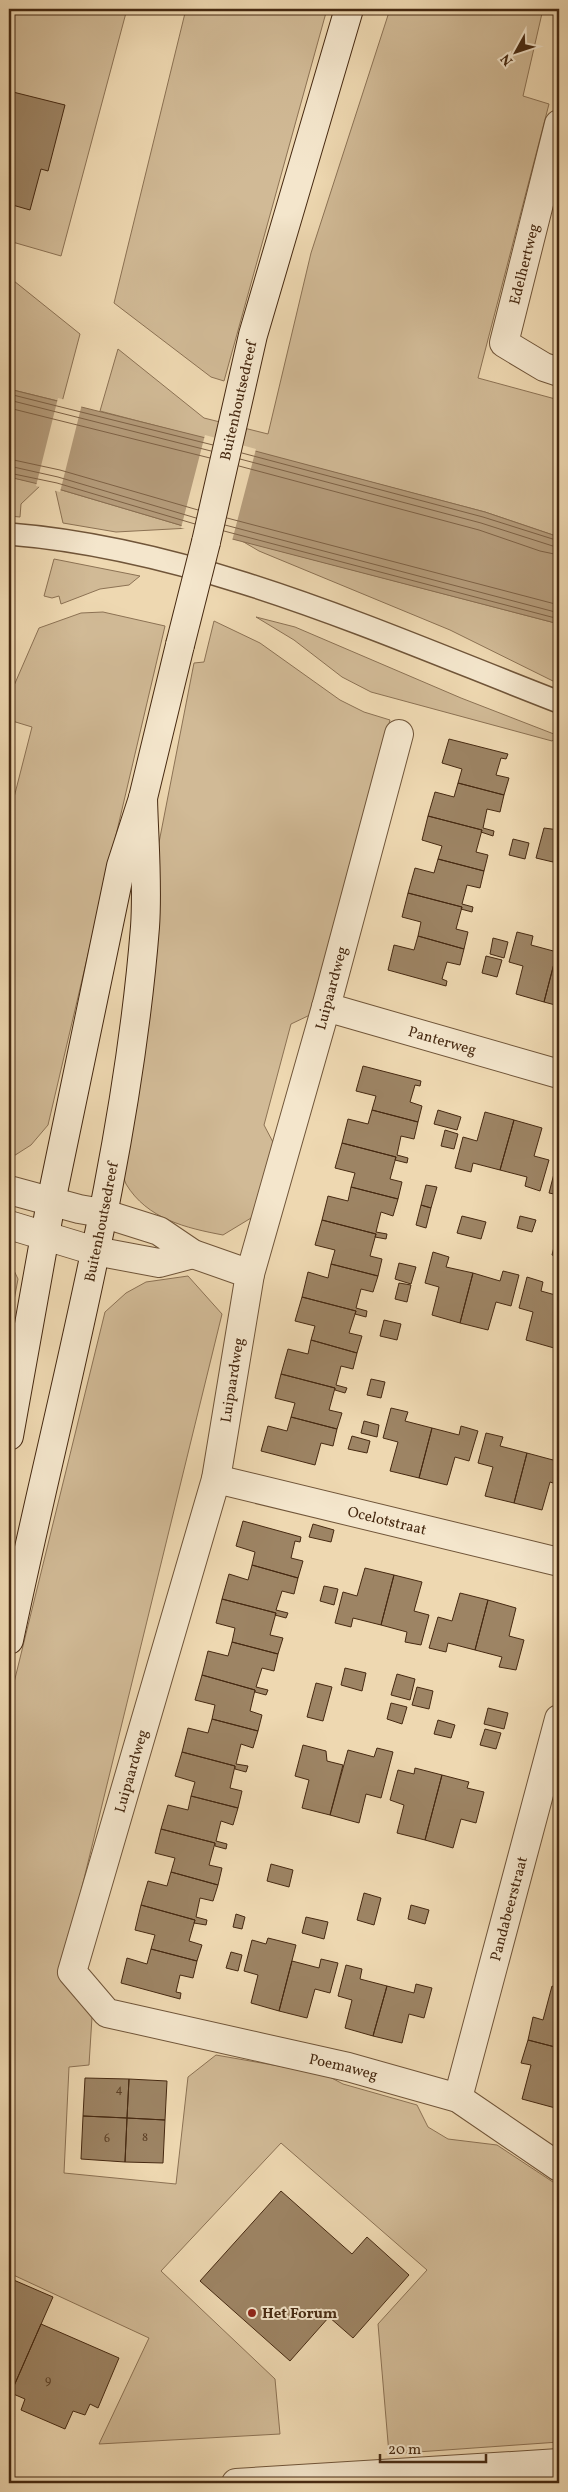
<svg xmlns="http://www.w3.org/2000/svg" width="568" height="2492" font-family="Vollkorn,serif">
	<style>
		.green { fill: #d1ba96; stroke: #8c7254 }
		.water { fill: #b59c7b; stroke: #896e51 }
		.pier { fill: #eed8b1 }
		.lines { fill: none; stroke-linecap: round; stroke-linejoin: round }
		.shore { stroke: #7e6246; stroke-width: 1 }
		.building { fill: #9d8464; stroke: #462911 }
		.service-casing { stroke: #705539; stroke-width: 24 }
		.minor-casing { stroke: #705539; stroke-width: 30 }
		.secondary-casing { stroke: #462911; stroke-width: 30 }
		.service { stroke: #f4e6cc; stroke-width: 21 }
		.minor { stroke: #f4e6cc; stroke-width: 28 }
		.secondary { stroke: #f4e6cc; stroke-width: 28 }
		.secondary-bridge-casing { stroke: #462911; stroke-width: 30; stroke-linecap: butt }
		.secondary-bridge { stroke: #f4e6cc; stroke-width: 28 }
		.poi-dot { fill: #8f2418; stroke: #f4e6cc; stroke-width: 2 }
		.labels { text-anchor: middle; stroke-width: 4; stroke-linejoin: round; paint-order: stroke }
		.number-label { font-size: 12px; fill: #5c4026 }
		.street-label { font-size: 15px; fill: #462911; stroke: #f4e6cc }
		.poi-label { font-size: 15px; font-weight: bold; fill: #462911; stroke: #f4e6cc; text-anchor: start }
	</style>
	<rect width="100%" height="100%" fill="#eed8b1"/>
	<filter id="stains"><feTurbulence type="fractalNoise" baseFrequency=".004" numOctaves="4"/><feColorMatrix values="0 0 0 0 .2 0 0 0 0 .09 0 0 0 0 .02 0 0 0 .5 -.17"/></filter>
	<radialGradient id="worn" r=".72"><stop offset=".6" stop-color="#630" stop-opacity="0"/><stop offset="1" stop-color="#630" stop-opacity=".3"/></radialGradient>
	<!-- green -->
	<path class="green" d="M9,9H127L61,256L9,241Z
		M186,9H327L224,381L211,377L114,303Z
		M390,9H543L523,96L549,104L478,378L559,400V537L485,512L100,411L118,349L204,418L268,434L311,253Z
		M9,277L80,334L62,402L9,389Z
		M9,477L42,484L21,504L20,517L9,516Z
		M55,488L190,528L116,532L63,523Z
		M242,541L559,624V684L450,630L259,551Z
		M54,559L140,576L129,585L100,589L61,604L59,596L52,598L44,596Z
		M103,612L165,626L48,1125L31,1145L9,1159V817L32,727L9,720V697L39,628L81,613Z
		M256,617L295,627L461,698L559,736L552,741L371,692L342,677L294,640Z
		M214,621L260,643L340,700L364,712L390,720L312,1014L291,1024L264,1125L275,1146L256,1215L223,1235C186,1228 147,1219 126,1184C122,1176 123,1160 121,1150L158,933L155,863L194,663L204,662Z
		M9,1260L18,1279L9,1327Z
		M188,1276L222,1314L60,1977L92,2017L89,2065L69,2067L64,2173L176,2184L188,2077L216,2055L324,2074L343,2084L417,2105L428,2127L448,2139L497,2145L559,2186V2442L389,2454L378,2324L427,2270L281,2143L161,2271L275,2379L280,2434L99,2444L149,2338L9,2273V1703L105,1312L126,1293L146,1282Z"/>
	<!-- water -->
	<path class="water" d="M9,389L210,439L485,512L559,537V624L190,528L55,488L9,477Z"/>
	<!-- pier -->
	<path class="pier" d="M58,398L82,404L60,492L36,486Z
		M205,435L256,449L232,541L181,528Z"/>
	<g class="lines">
		<!-- shore -->
		<path class="shore" d="M9,394L213,445
			M9,400L211,451
			M9,408L210,458
			M242,453L483,517L559,541
			M9,459L60,470L198,510
			M240,459L481,523L559,548
			M9,466L58,477L196,518
			M239,466L479,530L540,551L559,555
			M9,473L57,483L195,524
			M227,518L559,605
			M225,525L559,613
			M224,531L559,619"/>
	</g>
	<!-- building -->
	<path class="building" d="M9,91L65,105L48,171L41,169L30,210L9,204Z
		M449,739L508,754L506,759L501,758L496,775L509,778L504,795L458,783L462,769L442,763Z
		M458,783L504,795L500,812L487,809L483,828L494,831L493,836L481,832L482,830L428,816L435,792L454,797Z
		M428,816L482,830L476,852L488,855L484,871L438,859L442,846L422,840Z
		M544,828L559,830V854L555,853L553,862L536,858Z
		M513,839L529,843L525,859L509,855Z
		M438,859L484,871L480,888L467,885L462,904L473,907L472,912L461,909L462,907L408,893L415,868L434,873Z
		M408,893L462,907L456,929L468,932L464,949L418,936L421,922L402,917Z
		M517,932L533,936L531,945L557,952L544,1002L516,994L523,966L509,962Z
		M418,936L464,949L460,965L447,962L442,979L447,981L446,986L388,970L394,945L414,950Z
		M493,938L508,942L504,958L490,954Z
		M557,952L559,953V1006L544,1002Z
		M486,956L502,960L497,977L482,973Z
		M363,1066L421,1081L420,1086L415,1085L410,1102L422,1106L418,1122L372,1110L376,1096L356,1091Z
		M372,1110L418,1122L414,1139L401,1136L397,1155L408,1158L407,1163L395,1160L396,1157L342,1143L348,1119L368,1124Z
		M438,1110L461,1117L457,1130L434,1124Z
		M485,1112L514,1120L500,1170L473,1163L471,1172L455,1168L463,1137L477,1141Z
		M514,1120L542,1128L534,1156L549,1160L540,1191L525,1186L527,1177L500,1170Z
		M445,1130L458,1134L454,1149L441,1146Z
		M342,1143L396,1157L390,1179L402,1182L398,1199L351,1187L355,1173L335,1168Z
		M557,1162L559,1163V1195L549,1193Z
		M426,1185L437,1187L431,1208L421,1205Z
		M351,1187L398,1199L393,1216L381,1212L376,1232L387,1234L386,1239L375,1237L376,1234L322,1220L328,1196L348,1201Z
		M421,1205L431,1208L426,1228L416,1225Z
		M462,1216L486,1222L481,1239L457,1233Z
		M520,1216L536,1220L532,1232L517,1228Z
		M322,1220L376,1234L370,1256L382,1259L378,1276L331,1264L335,1250L315,1245Z
		M555,1243L559,1244V1257L552,1255Z
		M433,1252L449,1257L446,1267L473,1273L460,1323L432,1315L439,1287L425,1283Z
		M399,1263L416,1267L411,1284L395,1279Z
		M331,1264L378,1276L373,1292L361,1289L356,1308L367,1311L366,1317L355,1314L356,1311L302,1297L308,1272L328,1278Z
		M503,1271L519,1275L511,1306L496,1302L488,1330L460,1323L473,1273L500,1281Z
		M527,1277L543,1282L541,1291L559,1296V1330L554,1348L526,1340L533,1312L519,1308Z
		M399,1283L411,1285L407,1302L395,1299Z
		M302,1297L356,1311L349,1333L362,1336L357,1353L311,1340L315,1326L295,1321Z
		M384,1320L401,1324L397,1340L380,1336Z
		M559,1330V1349L554,1348Z
		M311,1340L357,1353L353,1369L341,1366L336,1385L347,1388L345,1393L335,1390V1388L281,1374L288,1349L308,1354Z
		M281,1374L335,1388L329,1410L342,1413L337,1429L291,1417L295,1403L275,1398Z
		M371,1379L385,1382L381,1398L367,1395Z
		M391,1408L408,1412L405,1421L432,1428L419,1478L390,1471L398,1442L383,1438Z
		M291,1417L337,1429L333,1446L321,1443L315,1465L261,1451L268,1426L287,1431Z
		M364,1421L379,1425L377,1437L361,1433Z
		M461,1426L478,1431L469,1461L455,1457L447,1485L419,1478L432,1428L459,1435Z
		M486,1433L503,1437L500,1446L527,1453L514,1503L485,1496L493,1467L478,1463Z
		M352,1436L370,1441L367,1453L348,1449Z
		M556,1451L559,1452V1485L550,1482L542,1510L514,1503L527,1453L553,1460Z
		M243,1521L301,1537L300,1542L295,1541L291,1558L303,1561L298,1578L252,1565L255,1552L236,1546Z
		M313,1524L334,1530L331,1542L309,1537Z
		M252,1565L298,1578L294,1594L282,1591L276,1610L288,1613L286,1618L275,1615L276,1613L222,1599L229,1574L248,1580Z
		M365,1568L394,1575L381,1625L353,1618L351,1627L335,1623L343,1592L357,1596Z
		M394,1575L422,1582L414,1611L429,1615L421,1645L405,1642L407,1632L381,1625Z
		M324,1586L338,1589L334,1605L320,1601Z
		M460,1593L488,1600L475,1650L448,1643L446,1652L429,1648L438,1617L452,1621Z
		M222,1599L276,1613L270,1635L283,1638L278,1654L232,1642L235,1628L216,1623Z
		M488,1600L516,1608L509,1636L524,1640L516,1670L499,1667L502,1657L475,1650Z
		M232,1642L278,1654L274,1671L262,1668L256,1687L268,1690L266,1695L255,1692V1690L202,1675L208,1651L228,1656Z
		M345,1668L366,1673L362,1691L341,1685Z
		M397,1674L415,1679L410,1700L391,1695Z
		M202,1675L255,1690L250,1711L262,1715L258,1731L212,1719L215,1705L195,1700Z
		M316,1683L332,1687L323,1721L307,1717Z
		M417,1687L433,1691L429,1709L412,1705Z
		M391,1703L407,1707L402,1724L387,1719Z
		M488,1708L508,1713L504,1729L484,1724Z
		M212,1719L258,1731L253,1748L241,1744L236,1764L248,1766L246,1772L235,1769V1766L182,1752L188,1728L208,1733Z
		M438,1720L455,1725L451,1738L434,1734Z
		M485,1729L501,1733L496,1749L480,1745Z
		M303,1745L326,1751L327,1761L343,1765L330,1815L302,1808L309,1780L295,1776Z
		M377,1748L393,1752L381,1798L366,1794L359,1823L330,1815L348,1750L374,1757Z
		M182,1752L235,1766L230,1788L242,1791L238,1808L191,1796L195,1782L175,1776Z
		M415,1768L442,1775L425,1840L397,1833L404,1805L390,1800L398,1770L414,1774Z
		M442,1775L469,1782L467,1788L484,1792L476,1823L461,1819L453,1848L425,1840Z
		M191,1796L238,1808L233,1825L221,1821L216,1841L227,1844L226,1849L215,1846V1843L161,1829L168,1805L188,1810Z
		M161,1829L215,1843L209,1865L222,1868L218,1885L171,1872L175,1858L155,1853Z
		M271,1864L293,1870L289,1887L267,1881Z
		M171,1872L218,1885L213,1901L200,1898L196,1917L207,1920L206,1925L194,1923L195,1920L141,1905L148,1881L167,1886Z
		M364,1893L381,1898L374,1925L357,1920Z
		M141,1905L195,1920L189,1941L202,1945L197,1961L151,1949L155,1935L135,1930Z
		M411,1905L429,1910L425,1924L408,1919Z
		M236,1914L245,1917L242,1929L233,1927Z
		M306,1917L328,1922L324,1939L302,1933Z
		M268,1938L296,1945L279,2011L251,2003L258,1975L244,1971L252,1940L266,1944Z
		M151,1949L197,1961L193,1978L180,1975L176,1992L181,1993L180,1999L121,1983L127,1958L147,1964Z
		M231,1952L242,1955L238,1971L226,1968Z
		M321,1959L338,1963L330,1993L315,1989L307,2018L279,2011L292,1961L319,1968Z
		M346,1965L362,1969L360,1979L387,1986L373,2036L345,2028L352,2000L338,1996Z
		M559,1969V1989L554,1987Z
		M416,1984L432,1988L424,2018L409,2014L402,2043L373,2036L387,1986L414,1993Z
		M552,1986L559,1989V2048L528,2040L533,2017L543,2020Z
		M528,2040L559,2048V2109L522,2099L531,2065L521,2063Z
		M85,2078L129,2079L127,2118L83,2116Z
		M129,2079L167,2081L165,2120L127,2118Z
		M83,2116L127,2118L125,2162L81,2159Z
		M127,2118L165,2120L163,2163L125,2162Z
		M281,2191L352,2254L367,2237L409,2275L353,2338L329,2317L290,2361L200,2281Z
		M9,2278L53,2297L9,2397Z
		M41,2324L119,2358L98,2408L90,2404L85,2415L73,2411L65,2429L21,2410L25,2399L11,2393Z"/>
	<g class="lines">
		<!-- service casing -->
		<g class="service-casing">
			<path id="service" d="M9,534C199,549 383,634 559,702"/>
		</g>
		<!-- minor casing -->
		<g class="minor-casing">
			<g id="minor">
				<path d="M559,124L504,343L544,367L559,372"/>
				<path id="s1" d="M399,734L326,1007L250,1274L216,1479L72,1972L107,2013L348,2067L458,2098L559,2167"/>
				<path id="s2" d="M326,1007L559,1074"/>
				<path d="M9,1190L79,1209L102,1213L159,1231L193,1254L250,1274"/>
				<path d="M9,1225L95,1251L159,1263L193,1254"/>
				<path id="s3" d="M216,1479L559,1562"/>
				<path id="s4" d="M458,2098L559,1719"/>
				<path d="M236,2483L559,2463"/>
			</g>
		</g>
		<!-- secondary casing -->
		<g class="secondary-casing">
			<g id="secondary">
				<path id="s5" d="M206,542L253,335L349,9"/>
				<path d="M9,1436L51,1202L121,866L143,798L180,645"/>
				<path id="s6" d="M9,1640C58,1405 126,1167 145,927C148,884 144,840 143,798"/>
			</g>
		</g>
		<!-- service -->
		<use href="#service" class="service"/>
		<!-- minor -->
		<use href="#minor" class="minor"/>
		<!-- secondary -->
		<use href="#secondary" class="secondary"/>
		<!-- secondary-bridge casing -->
		<g class="secondary-bridge-casing">
			<path id="secondary-bridge" d="M180,645L206,542"/>
		</g>
		<!-- secondary-bridge -->
		<use href="#secondary-bridge" class="secondary-bridge"/>
	</g>
	<!-- markers -->
	<circle class="poi-dot" cx="252" cy="2313" r="5"/>
	<g class="labels">
		<!-- number labels -->
		<g class="number-label">
			<text x="119" y="2093">4</text>
			<text x="145" y="2141">8</text>
			<text x="107" y="2142">6</text>
			<text x="48" y="2384">9</text>
		</g>
		<!-- street labels -->
		<g class="street-label">
			<text transform="translate(524 264) rotate(-76)" y="5">Edelhertweg</text>
			<text dy="5" stroke="none"><textPath href="#s5" startOffset="145">Buitenhoutsedreef</textPath></text>
			<text transform="translate(331 988) rotate(-75)" y="5">Luipaardweg</text>
			<text dy="5" stroke="none"><textPath href="#s2" startOffset="121">Panterweg</textPath></text>
			<text dy="5" stroke="none"><textPath href="#s6" startOffset="428">Buitenhoutsedreef</textPath></text>
			<text transform="translate(232 1380) rotate(-81)" y="5">Luipaardweg</text>
			<text dy="5" stroke="none"><textPath href="#s3" startOffset="176">Ocelotstraat</textPath></text>
			<text transform="translate(131 1771) rotate(-74)" y="5">Luipaardweg</text>
			<text dy="5" stroke="none"><textPath href="#s4" startOffset="196">Pandabeerstraat</textPath></text>
			<text dy="5" stroke="none"><textPath href="#s1" startOffset="1578">Poemaweg</textPath></text>
		</g>
		<!-- poi labels -->
		<g class="poi-label">
			<text x="262" y="2318">Het Forum</text>
		</g>
	</g>
	<!-- margin -->
	<rect width="568" height="2492" fill="none" stroke="#eed8b1" stroke-width="30"/>
	<rect x="10" y="10" width="548" height="2472" fill="none" stroke="#462911" stroke-width="2.5"/>
	<rect x="15" y="15" width="538" height="2462" fill="none" stroke="#462911"/>
	<!-- north arrow -->
	<g transform="translate(516 52) rotate(230)" stroke="#f4e6cc" stroke-width="4" paint-order="stroke">
	<path d="M0-4L9 19L0 12L-9 19Z" fill="#462911"/>
	<text y="-8" font-size="14" font-weight="bold" text-anchor="middle" fill="#462911">N</text>
	</g>
	<!-- scale -->
	<path d="M380 2454v8h106v-8" fill="none" stroke="#462911" stroke-width="2.5"/>
	<text x="388" y="2454" font-size="15" fill="#462911" stroke="#f4e6cc" stroke-width="4" paint-order="stroke">20 m</text>
	<rect width="100%" height="100%" filter="url(#stains)"/>
	<rect width="100%" height="100%" fill="url(#worn)"/>
</svg>
